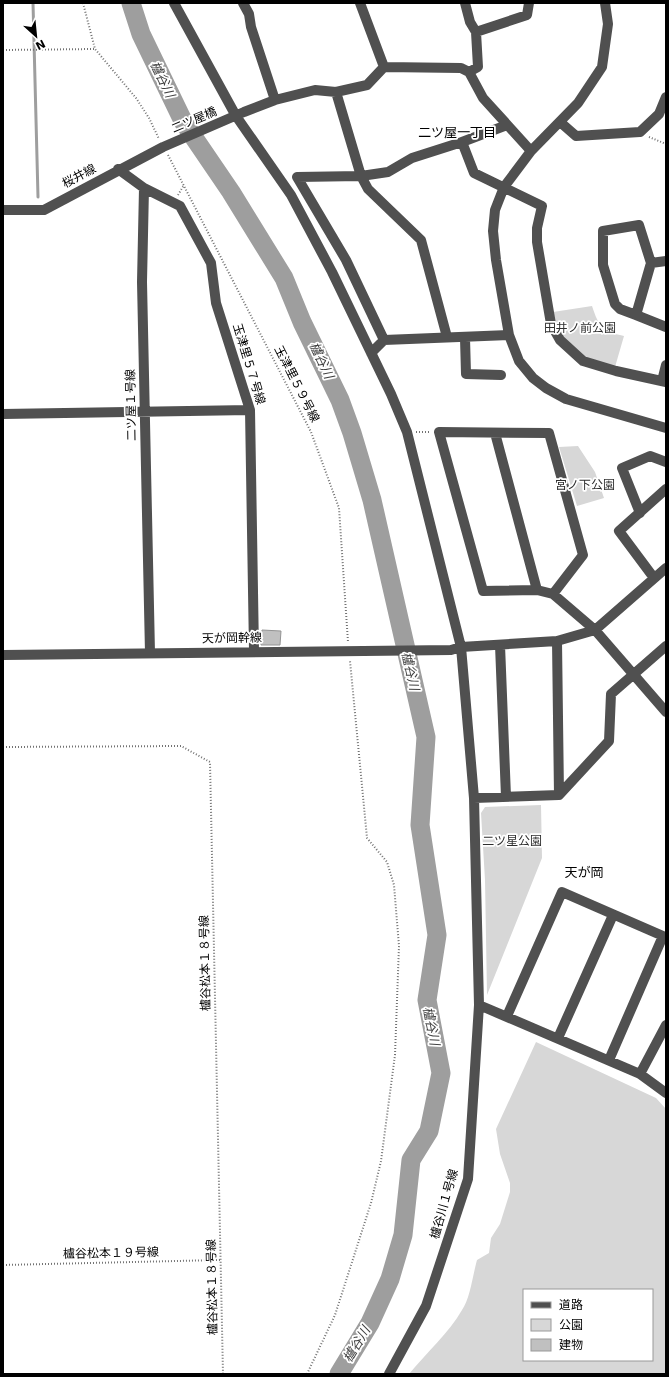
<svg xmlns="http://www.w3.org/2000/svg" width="669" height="1377" font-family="'DejaVu Sans','Noto Sans JP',sans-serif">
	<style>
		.green { fill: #d7d7d7; fill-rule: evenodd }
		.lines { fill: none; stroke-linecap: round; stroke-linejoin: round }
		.stream { stroke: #9e9e9e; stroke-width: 3 }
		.river { stroke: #9e9e9e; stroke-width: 19 }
		.building { fill: #c0c0c0; stroke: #949494 }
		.path { stroke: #727272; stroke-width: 2; stroke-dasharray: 1 2; stroke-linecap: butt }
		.minor { stroke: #505050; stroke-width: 10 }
		.labels { text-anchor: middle; stroke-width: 3.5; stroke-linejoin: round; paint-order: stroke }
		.street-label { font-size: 12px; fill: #000; stroke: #fff }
		.park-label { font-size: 12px; fill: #2e2e2e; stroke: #fff }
		.water-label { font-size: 13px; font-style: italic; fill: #3f3f3f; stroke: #fff }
		.neighbourhood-label { font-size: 13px; fill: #000; stroke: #fff }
	</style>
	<rect width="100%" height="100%" fill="#fff"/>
	<!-- green -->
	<path class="green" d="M592,306C599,327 602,331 624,336L615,367C606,365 596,363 587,359C570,351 556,330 553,312Z
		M578,446L595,472L604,498L577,506L559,447Z
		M541,805L542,858L487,995L485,880L481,813L485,807Z
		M536,1042L656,1098L666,1109V1374H409C426,1353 449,1333 462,1310C470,1299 473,1274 477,1260L489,1253L491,1238L500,1224L510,1192V1183L500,1154L496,1129ZM524,1290H652V1360H524Z"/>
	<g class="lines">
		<!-- stream -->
		<path class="stream" d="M33,3L38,197"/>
		<!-- river -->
		<path class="river" d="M131,3L141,34L184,123L231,192L284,278L302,322L340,400L352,433L372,500L426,737L420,825L437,935L427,1000L441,1073L429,1131L411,1160L403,1235L390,1279L370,1323L339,1374"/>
	</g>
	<!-- building -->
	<path class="building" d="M262,630L281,631L280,645H261Z"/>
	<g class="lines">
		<!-- path -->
		<path class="path" d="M83,3L95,49L136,98L149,118L159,139
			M3,50L95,49
			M649,137L666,144
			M168,155L311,432L339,508L348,642
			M178,195L184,185
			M416,432H430
			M3,747L181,746L210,762L223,1374
			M3,1265L220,1260
			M307,1374L335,1315L371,1203L381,1161L395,1055L399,946L394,885L387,862L367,838L350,661"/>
		<!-- minor -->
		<path class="minor" d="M174,3L236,116L291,195L332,272L391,394L407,432L461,647L474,798L479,1005L468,1179L426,1306L389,1374
			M243,3L249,14L251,27L275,100
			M360,3L384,67
			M465,3L470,22L476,32L527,15L529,3
			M605,3L608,24L602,67L578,103L531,151L504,187L495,210L493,231L496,260L509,335L519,361L533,378L546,388L566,399L666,428
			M469,72L478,67L476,32
			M336,92L361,176L368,189L421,240L447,337
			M560,122L576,136L640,132L659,114L666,97
			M462,142L474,173L542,206L537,228V242L551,324L560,340L583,361L616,371L666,382
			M118,169L144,188L142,282L150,653
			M144,188L180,206L211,263L216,303L250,410L254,651
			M3,210H44L163,147L244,112L275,100L315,90L336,92L367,85L384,67L461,68L469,72L483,98L531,151
			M666,261L651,263L636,315L666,327
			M636,315L620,309L615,304L603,265V231L639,225L651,263
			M465,338L466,374L501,375
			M384,340L346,260L297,177L361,176L388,172L412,158L462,142L507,125
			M371,353L384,340L509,335
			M662,381L666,365
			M3,414L250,410
			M439,432L549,433L583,555L553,594L537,590L483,591Z
			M495,433L537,590
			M640,513L622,468L650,456L666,462
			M654,578L619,531L666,489
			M553,594L595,630L666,712
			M500,645L506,797
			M3,655L451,650L461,647L557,641L595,630L666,568
			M559,795L609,741L611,694L666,646
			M474,798L559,795L557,641
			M479,1005L640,1074L666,1093
			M507,1016L562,892L663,936L609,1060
			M558,1038L613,915
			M640,1074L666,1025"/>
	</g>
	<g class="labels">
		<!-- street labels -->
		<g class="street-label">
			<text transform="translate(194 120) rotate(-23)" y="4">二ツ屋橋</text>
			<text transform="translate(79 176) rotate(-28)" y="4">桜井線</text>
			<text transform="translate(249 364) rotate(73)" y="4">玉津里５７号線</text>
			<text transform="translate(297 384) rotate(63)" y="4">玉津里５９号線</text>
			<text transform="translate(131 405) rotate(-91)" y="4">二ツ屋１号線</text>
			<text transform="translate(232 638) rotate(-1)" y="4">天が岡幹線</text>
			<text transform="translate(205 963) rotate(-91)" y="4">櫨谷松本１８号線</text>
			<text transform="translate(444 1204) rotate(-74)" y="4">櫨谷川１号線</text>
			<text transform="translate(111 1253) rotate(-1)" y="4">櫨谷松本１９号線</text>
			<text transform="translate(212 1287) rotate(-91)" y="4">櫨谷松本１８号線</text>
		</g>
		<!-- park labels -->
		<g class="park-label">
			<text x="580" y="332">田井ノ前公園</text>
			<text x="585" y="489">宮ノ下公園</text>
			<text x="512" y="845">二ツ星公園</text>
		</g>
		<!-- water labels -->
		<g class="water-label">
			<text transform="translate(163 79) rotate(64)" y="5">櫨谷川</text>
			<text transform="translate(322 360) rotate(65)" y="5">櫨谷川</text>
			<text transform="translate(411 671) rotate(77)" y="5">櫨谷川</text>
			<text transform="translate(432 1026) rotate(79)" y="5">櫨谷川</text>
			<text transform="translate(356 1344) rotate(-59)" y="5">櫨谷川</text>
		</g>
		<!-- neighbourhood labels -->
		<g class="neighbourhood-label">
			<text x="457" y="137">二ツ屋一丁目</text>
			<text x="584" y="877">天が岡</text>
		</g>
	</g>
	<!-- border -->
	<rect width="669" height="1377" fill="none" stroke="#000000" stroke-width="8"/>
	<!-- legend -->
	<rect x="523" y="1289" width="130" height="72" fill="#ffffff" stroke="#999999"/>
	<rect x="531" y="1302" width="20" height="6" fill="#505050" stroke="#999999"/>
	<text x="559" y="1309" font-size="12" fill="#000000">道路</text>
	<rect x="531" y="1319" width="20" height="12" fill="#d7d7d7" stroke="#999999"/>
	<text x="559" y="1329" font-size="12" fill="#000000">公園</text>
	<rect x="531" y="1339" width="20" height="12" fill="#c0c0c0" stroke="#999999"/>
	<text x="559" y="1349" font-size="12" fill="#000000">建物</text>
	<!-- north arrow -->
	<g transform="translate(36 36) rotate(153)" stroke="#ffffff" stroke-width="3" paint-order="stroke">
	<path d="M0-3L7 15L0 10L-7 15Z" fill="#000000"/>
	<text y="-6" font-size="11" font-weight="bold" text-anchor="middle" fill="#000000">N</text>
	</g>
</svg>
